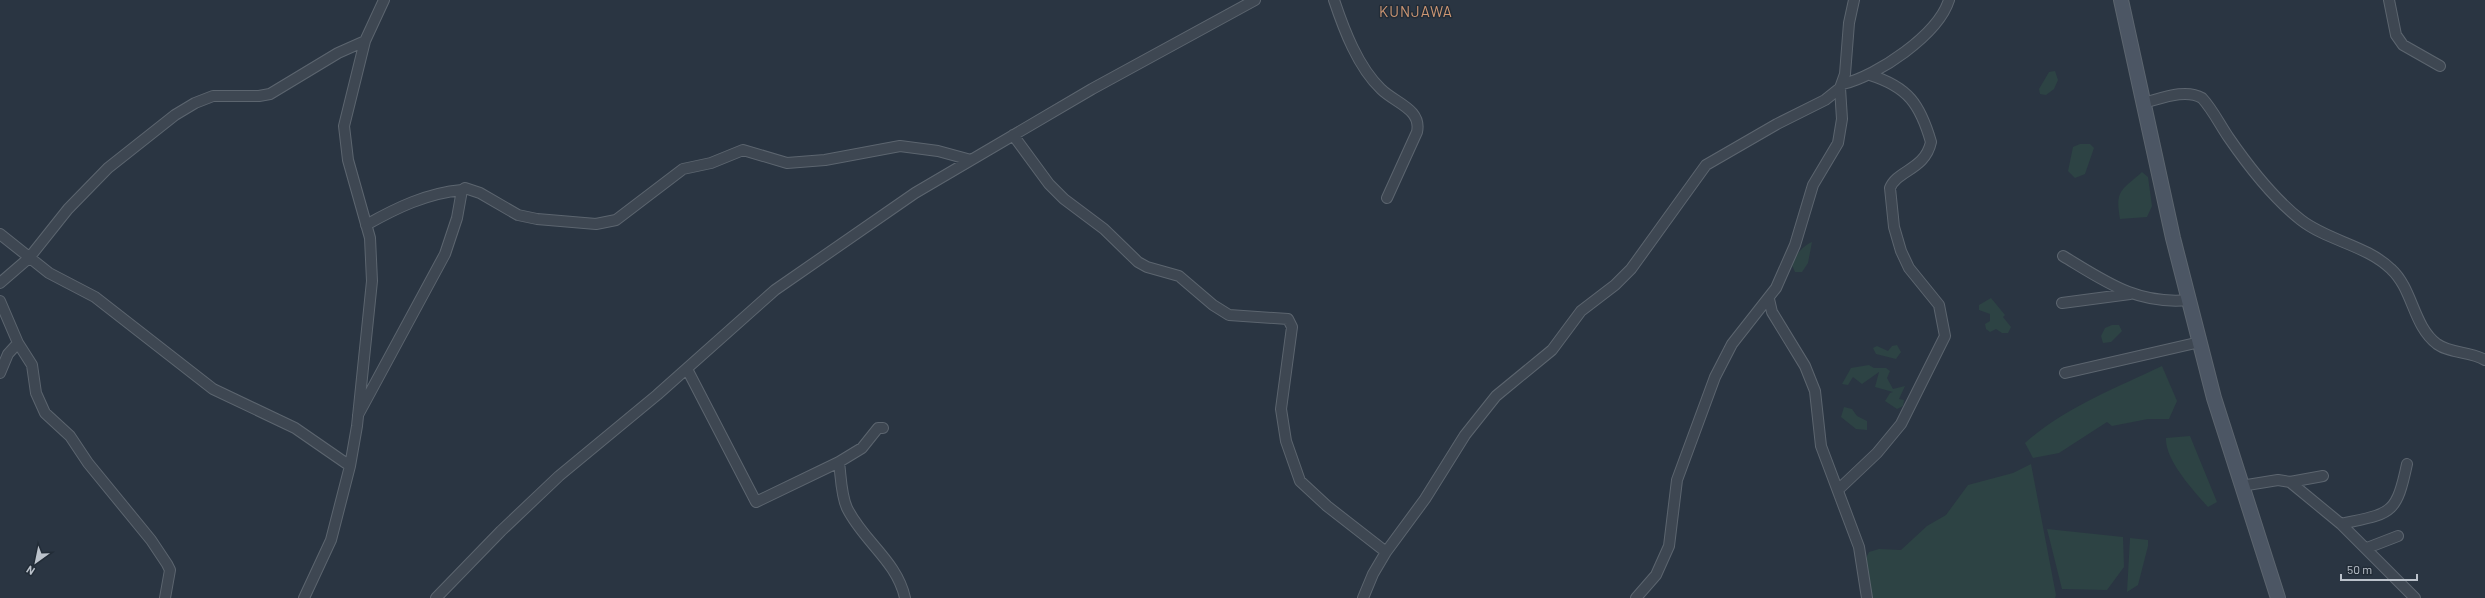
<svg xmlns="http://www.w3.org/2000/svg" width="2485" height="598" font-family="Barlow,sans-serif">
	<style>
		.green { fill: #2d4344 }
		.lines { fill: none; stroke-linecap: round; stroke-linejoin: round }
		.street-casing { stroke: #5c656f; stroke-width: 12 }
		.secondary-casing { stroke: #5c656f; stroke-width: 16 }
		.street { stroke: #3e4752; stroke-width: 10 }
		.secondary { stroke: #4c5664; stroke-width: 14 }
		.labels { text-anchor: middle; stroke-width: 3; stroke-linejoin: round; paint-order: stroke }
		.quarter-label { font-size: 15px; letter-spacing: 1px; fill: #ce9773; stroke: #222c37 }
	</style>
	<rect width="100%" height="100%" fill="#2a3542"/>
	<!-- green -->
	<path class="green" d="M2055,71L2058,80L2054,89L2046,95L2040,94L2039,89L2049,72Z
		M2080,144H2090L2094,148L2085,174L2075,178L2068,171L2073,147Z
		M2142,172L2148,177L2152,206L2147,217L2120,219C2115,190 2121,191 2142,172Z
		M1812,242L1808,263L1802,272H1795L1792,265C1796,255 1801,247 1812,242Z
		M1991,298L2005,315L2003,317L2011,327L2008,333H2002L1996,329L1990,332L1986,329L1985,324L1990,321V314L1979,310V305Z
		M2112,325H2119L2122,331L2111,342L2103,343L2101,336L2105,328Z
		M1897,345L1901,352L1896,359L1876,354L1873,348L1877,346L1888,351L1892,346Z
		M1869,365L1874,368H1886L1890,371L1887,378L1893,389L1905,386L1899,399L1904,400L1903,406L1897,409L1885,401L1890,393L1893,392L1875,387L1879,372L1862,384L1853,377L1848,385L1842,384L1851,368Z
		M2162,366L2177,401L2169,419H2148L2112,426L2107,422L2059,453L2033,458L2025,443C2064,408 2116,388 2162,366Z
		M1844,407L1852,409L1857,416L1867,421V430L1856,429L1841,417Z
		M2190,436L2217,502L2208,507C2193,490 2165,460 2166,438Z
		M2031,464L2056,595L2055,598H1871L1870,582L1864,562L1869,552L1879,549L1901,550L1927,526L1946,515L1968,485L2013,473Z
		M2047,529L2123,537L2124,567L2107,590L2062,589Z
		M2130,538L2148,540V546L2138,585L2127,592Z"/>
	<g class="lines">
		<!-- street casing -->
		<g class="street-casing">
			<path id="street" d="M1334,0C1344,30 1358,67 1381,89C1395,103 1422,109 1417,132L1387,198
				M2389,0L2396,35L2403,45L2440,66
				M1843,84C1877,76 1938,35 1949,0
				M2143,103C2160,99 2185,88 2202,98C2213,110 2220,125 2229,138C2249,167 2273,198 2301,220C2328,241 2366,245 2391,269C2413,289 2413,326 2437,344C2451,354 2470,351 2485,360
				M1013,135L1049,184L1064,199L1104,229L1138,262L1147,267L1179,276L1213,305L1229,315L1288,319L1292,327L1281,409L1286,441L1300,481L1327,506L1386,552
				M366,225C396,208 427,193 462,190
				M0,234L49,273L95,297L213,389L295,428L350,466
				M2063,256C2106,282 2137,305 2189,300
				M0,283L29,258L68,209L108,168L175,115L195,103L213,96H259L270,94L338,53L365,41
				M1769,299L1772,312L1805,366L1815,391L1821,446L1859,547L1867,598
				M0,301L18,343L8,354L0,373
				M2062,303L2130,294
				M18,343L32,365L36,393L45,413L70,436L88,463L151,540L167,564L170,570L165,598
				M687,369L756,502L839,462L862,448L878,428H883
				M2065,373L2200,342
				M358,415L445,254L457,218L462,190L465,188L480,193L518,215L537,219L596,224L616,220L683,169L711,163L743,150L787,163L825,160L900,146L938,151L971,160
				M839,462C841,477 841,495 847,508C863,541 897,561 905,598
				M2290,482L2323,476
				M2241,486L2278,480L2290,482L2341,524L2415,598
				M1839,489L1877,453L1901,424L1945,336L1939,305L1909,268L1901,251L1894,227L1890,188C1897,170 1925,170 1931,142C1920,104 1908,87 1870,75
				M2341,524C2391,513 2396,516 2407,464
				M2367,548L2398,536
				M304,598L331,540L350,466L357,426L372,281L370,238L348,160L344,126L365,41L384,0
				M436,598L501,531L559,476L657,395L775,290L915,193L1092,89L1255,0
				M1363,598L1373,574L1386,552L1425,499L1465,435L1496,396L1552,350L1581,311L1615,285L1631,269L1706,165L1777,124L1825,100L1840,88L1845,74L1849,23L1854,0
				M1636,598L1656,575L1669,546L1677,480L1715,377L1732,344L1776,288L1795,245L1813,185L1838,143L1842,119L1840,88"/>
		</g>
		<!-- secondary casing -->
		<g class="secondary-casing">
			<path id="secondary" d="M2121,0L2173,238L2214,398L2278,598"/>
		</g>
		<!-- street -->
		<use href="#street" class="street"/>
		<!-- secondary -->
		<use href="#secondary" class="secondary"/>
	</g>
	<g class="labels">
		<!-- quarter labels -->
		<g class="quarter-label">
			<text x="1416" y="17">KUNJAWA</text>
		</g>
	</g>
	<!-- north arrow -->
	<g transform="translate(36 562) rotate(213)" stroke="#222c37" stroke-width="3" paint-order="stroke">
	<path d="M0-3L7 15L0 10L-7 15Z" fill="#bbc2cb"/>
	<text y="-6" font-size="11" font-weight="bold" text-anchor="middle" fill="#bbc2cb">N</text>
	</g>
	<!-- scale -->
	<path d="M2341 574v6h76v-6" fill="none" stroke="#bbc2cb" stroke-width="2"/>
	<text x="2347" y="574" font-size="12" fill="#bbc2cb" stroke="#222c37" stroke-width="3" paint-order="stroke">50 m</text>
</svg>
